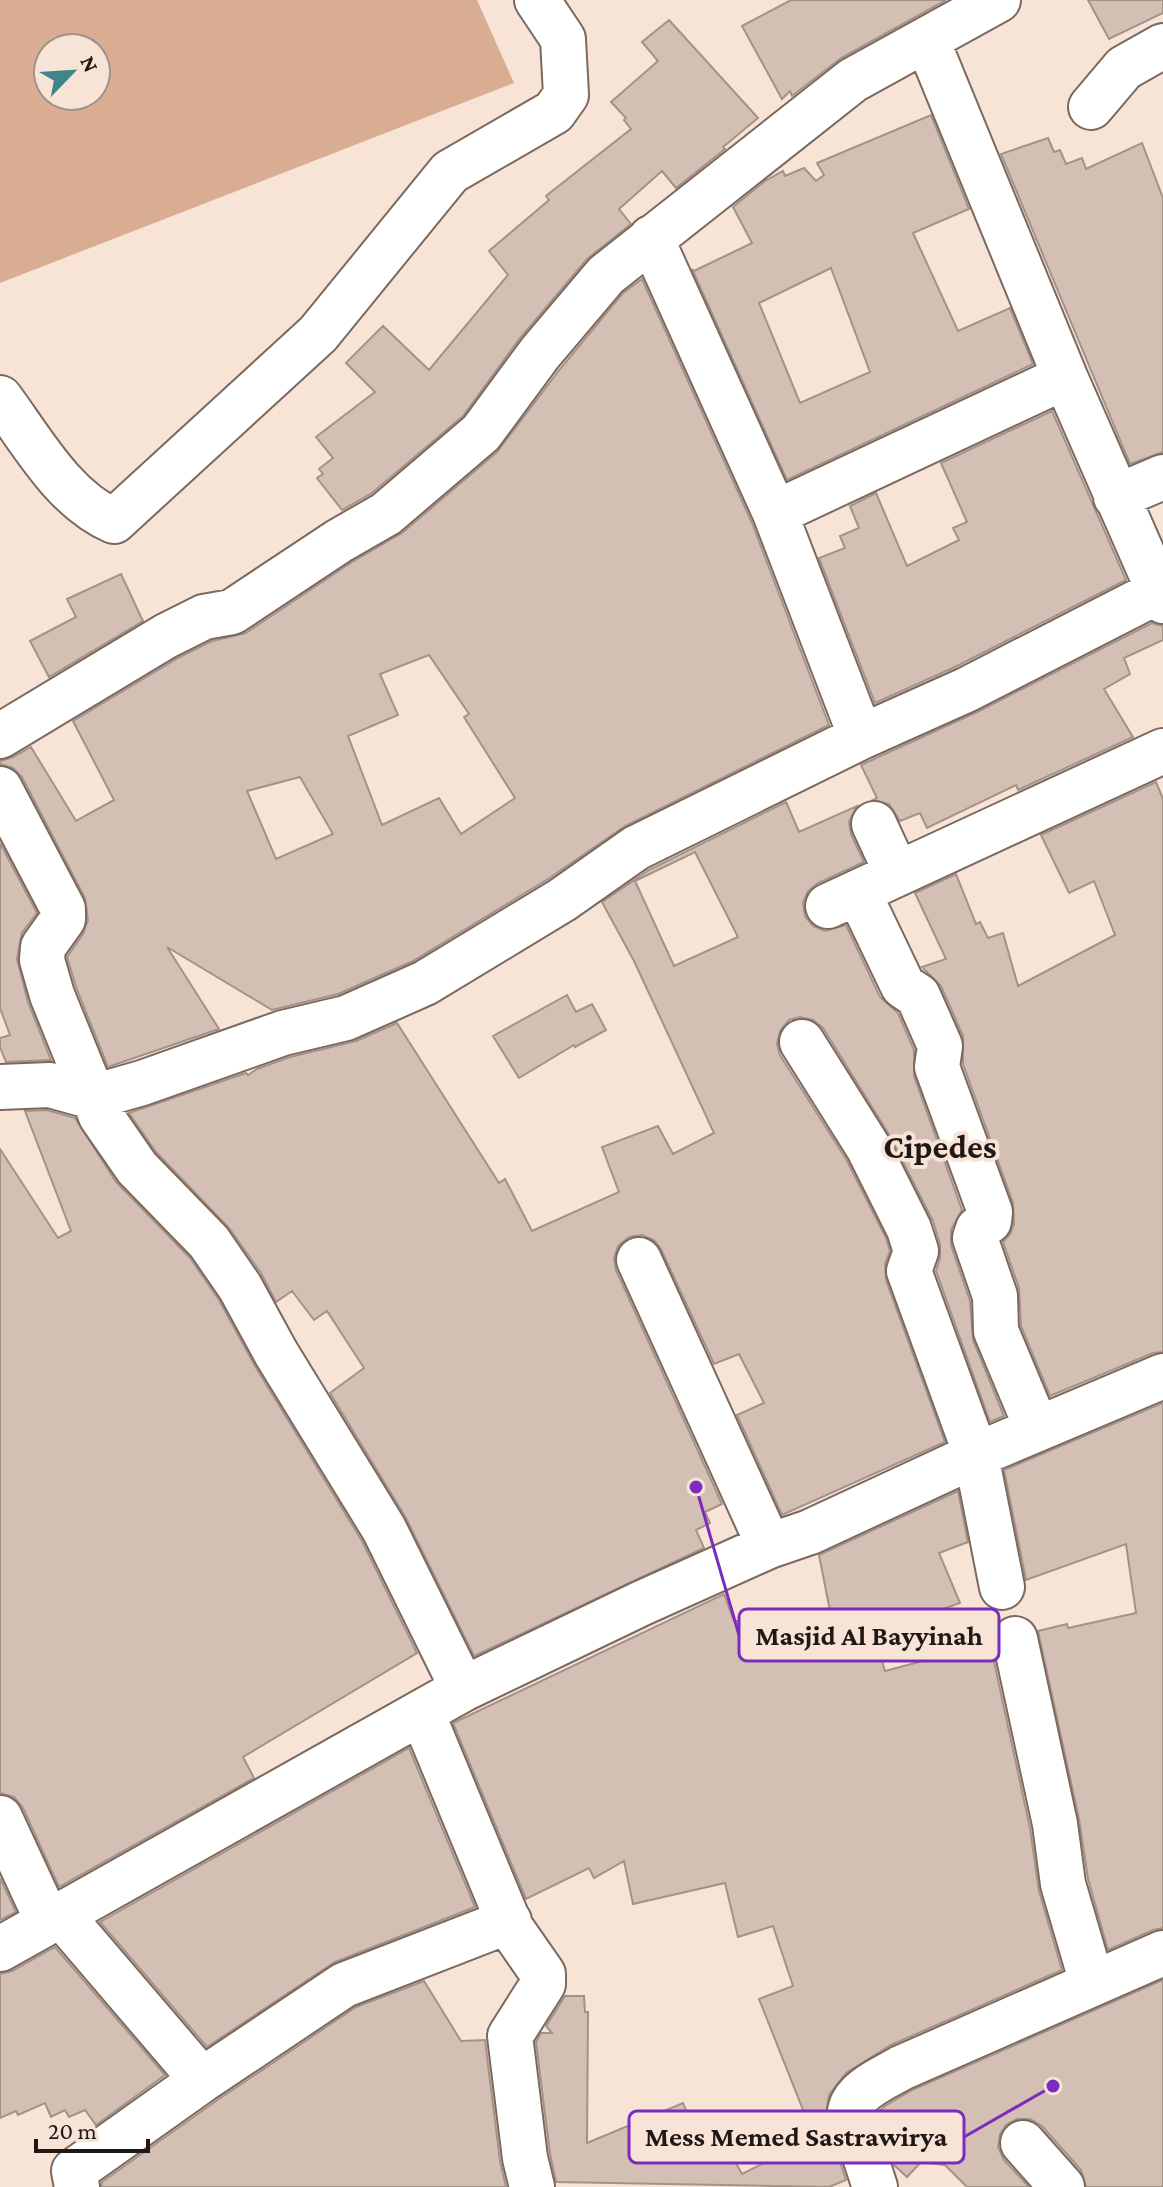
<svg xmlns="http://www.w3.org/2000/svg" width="1163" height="2187" font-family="'Crimson Pro',serif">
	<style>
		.grass { fill: #d9ad92; fill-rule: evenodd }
		.building { fill: #d3bfb4; stroke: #a59287; stroke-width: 2; fill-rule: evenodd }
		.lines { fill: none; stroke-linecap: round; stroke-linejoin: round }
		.minor-casing { stroke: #7b695e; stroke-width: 48 }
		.minor { stroke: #fff; stroke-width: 44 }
		.labels { text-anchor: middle; stroke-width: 8; stroke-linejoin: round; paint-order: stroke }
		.district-label { font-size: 34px; font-weight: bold; fill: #1f1814; stroke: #f8e3d7 }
		.leader { fill: none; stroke: #7b2cbf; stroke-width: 3 }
		.callout-dot { fill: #7b2cbf; stroke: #f8e3d7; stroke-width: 3 }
		.callout { fill: #f8e3d7; stroke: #7b2cbf; stroke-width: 3 }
		.callout-label { font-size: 28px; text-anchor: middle; font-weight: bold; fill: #1f1814 }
	</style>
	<rect width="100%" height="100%" fill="#f8e3d7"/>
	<!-- grass -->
	<path class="grass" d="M0,0H477L514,83L0,283ZM48,48H96V96H48Z"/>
	<!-- building -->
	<path class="building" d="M791,0H946L841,58L792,96L790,91L782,99L742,26Z
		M1088,0H1163V13L1109,39Z
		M669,20L758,118L723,147L725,149L676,188L662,171L619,209L631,224L587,259L520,338L463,416L372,493L342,510L317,478L323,474L319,469L333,458L316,437L375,392L346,363L383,326L429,370L508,275L489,251L549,200L546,196L631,129L624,120L626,118L611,102L658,61L642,42Z
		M931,115L969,209L913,233L958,331L1010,308L1033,364L787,480L692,269L694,271L752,243L733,207L765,181L783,171L785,176L804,168L816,181L824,175L817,163ZM831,268L870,372L800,403L759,303Z
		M1048,138L1054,152L1060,150L1066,164L1082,158L1086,169L1142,143L1163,198V452L1130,464L1001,154Z
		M642,279L752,523L829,725L625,826L548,879L413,961L338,994L272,1010L167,947L219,1029L108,1067L76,987L67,957L83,934L88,920L85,898L22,777L13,768L0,764V761L13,757L31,747L76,821L114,800L73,721L178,658L212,641L246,633L352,562L402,533L497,452L560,369L623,293ZM429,655L469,714L464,717L515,798L461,834L439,798L382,825L348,736L398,715L380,674ZM300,777L333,834L276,859L247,791Z
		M1052,411L1126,580L955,667L875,703L819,558L845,548L840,536L859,528L850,506L876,493L907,566L959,540L953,528L967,522L941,463Z
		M121,574L143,621L49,677L30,641L76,617L67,599Z
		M1152,623L1163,626V640L1124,658L1130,674L1104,689L1133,737L1018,790L1016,785L927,828L920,813L900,821L889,804L873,800L877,798L861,765L977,712Z
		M1156,782L1163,799V1352L1153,1353L1050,1396L1021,1326L1019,1288L1003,1242L1010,1234L1014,1224L1013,1203L963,1064V1036L941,986L922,967L946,959L915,893L956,874L976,924L980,922L988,938L1003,933L1018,986L1115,935L1094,881L1069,893L1041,835Z
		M786,802L799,832L857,806L849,822L851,834L864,862L818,883L808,891L803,903L805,916L813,926L825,931L846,925L880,997L898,1013L914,1050V1076L962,1210L951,1230V1245L970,1301L973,1340L1004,1416L990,1422L936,1271L940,1258V1244L933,1221L890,1136L823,1028L813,1020L800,1017L789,1020L780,1031L777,1044L780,1055L846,1159L886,1238L890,1251L885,1264L886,1280L945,1442L782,1515L737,1415L764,1403L739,1354L714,1364L661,1249L654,1240L642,1235L629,1237L618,1246L614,1258L616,1270L722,1504L705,1512L710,1523L696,1530L704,1548L474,1656L406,1518L330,1393L364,1368L327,1311L314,1320L292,1291L276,1302L261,1273L229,1228L156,1152L129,1113L246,1073L248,1075L257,1069L290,1057L356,1041L397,1023L499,1183L505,1179L532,1231L619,1192L602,1147L658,1126L673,1154L714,1133L634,961L602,902L649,870ZM695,852L738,937L674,966L635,881Z
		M0,843L37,913L22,933L17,959L28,1002L51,1060L6,1062L0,1047V1038L10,1035L0,1008Z
		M567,995L576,1012L592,1004L606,1030L575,1047L574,1045L519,1078L493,1036Z
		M47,1110L75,1118L116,1182L190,1258L219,1300L255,1366L362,1541L417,1653L243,1757L254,1778L59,1887L23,1808L14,1797L0,1793V1149L58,1238L71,1231L25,1111Z
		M1163,1403V1928L1153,1930L1108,1950L1088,1879L1079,1819L1038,1631L1067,1624L1068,1628L1136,1613L1126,1544L1026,1580L1004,1470Z
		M958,1491L968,1542L939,1553L960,1603L874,1634L885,1671L990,1643L1030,1828L1039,1891L1062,1970L891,2045L846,2073L829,2095L826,2118L846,2180L829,2187L556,2182L550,2154L536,2042L541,2033H552L546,2026L565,1996H584L585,2012H588L587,2143L683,2103L708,2160L728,2149L742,2174L790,2150L781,2130L807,2120L759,1999L793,1986L773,1926L738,1937L725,1883L633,1904L624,1861L594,1878L589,1868L526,1899L453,1723L724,1594L734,1621L809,1620L810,1614L831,1616L819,1555Z
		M409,1748L475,1907L335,1962L207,2047L100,1922Z
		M0,1878L16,1912L0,1920Z
		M55,1947L165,2075L96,2125L85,2110L69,2117L65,2110L51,2117L45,2103L18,2115L16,2111L0,2118V1974L12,1971Z
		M1163,1980V2187H1086L1081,2170L1042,2126L1030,2119H1017L1006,2125L1000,2134L998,2147L1004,2160L1029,2187H967L945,2165L921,2162L907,2177L894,2165L877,2113L885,2106L912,2090Z
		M424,1981L461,2041L485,2040L500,2161L506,2187H101L102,2182L216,2101L356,2007Z"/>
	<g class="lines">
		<!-- minor casing -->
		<g class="minor-casing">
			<path id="minor" d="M927,40L1065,377L1163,601
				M1091,107L1124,68L1163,46
				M651,238L775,513L861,737
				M0,398C32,441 63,499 114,521L318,334L450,172L554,112L566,95L563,39L537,0
				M1116,497L1163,477
				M775,513L1065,377
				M0,736L166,636L204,617L232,612L339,541L386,514L481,433L540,353L606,275L853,80L998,0
				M0,789L63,909V919L43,947L42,960L52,995L101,1116L137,1168L209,1242L240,1287L276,1353L384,1529L463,1689
				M874,824L897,874
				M858,892L903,986L918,996L940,1046L937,1067L990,1212L989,1221L978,1229L975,1238L995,1296L996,1331L1037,1429
				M828,906L1163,751
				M802,1042L868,1147L909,1229L916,1251L909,1271L976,1455L1002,1587
				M0,1087L50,1085L93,1097L142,1083L283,1033L346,1018L425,983L562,900L636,848L861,737L966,690L1159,591
				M639,1260L769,1546
				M1015,1639L1055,1824L1063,1884L1092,1983
				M422,1713L511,1928L543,1974V1984L510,2036L525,2158L532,2187
				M0,1818L48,1922
				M61,1915L202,2080
				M0,1949L463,1689L642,1603L769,1546L810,1532L976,1455L1163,1376
				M1023,2143L1062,2187
				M77,2187L74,2171L202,2080L344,1985L509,1921
				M875,2187L850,2111C854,2090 884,2078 901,2068L1163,1953"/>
		</g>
		<!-- minor -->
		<use href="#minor" class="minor"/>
	</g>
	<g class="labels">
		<!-- district labels -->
		<g class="district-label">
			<text x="940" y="1158">Cipedes</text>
		</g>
	</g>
	<!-- callouts -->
	<path class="leader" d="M696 1487L739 1635M1053 2086L964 2137"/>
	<g class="callout-dot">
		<circle cx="696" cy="1487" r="8"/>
		<circle cx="1053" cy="2086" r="8"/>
	</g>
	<g class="callout">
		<rect x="739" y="1609" width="260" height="52" rx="8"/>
		<rect x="629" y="2111" width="335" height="52" rx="8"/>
	</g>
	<g class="callout-label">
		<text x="869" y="1645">Masjid Al Bayyinah</text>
		<text x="796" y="2146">Mess Memed Sastrawirya</text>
	</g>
	<!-- north arrow -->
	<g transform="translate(72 72) rotate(65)"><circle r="38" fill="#f8e3d7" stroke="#a19289" stroke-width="2"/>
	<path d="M0-6L14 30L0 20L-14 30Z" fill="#3e868a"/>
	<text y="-12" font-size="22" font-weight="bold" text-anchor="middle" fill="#1f1814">N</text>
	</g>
	<!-- scale -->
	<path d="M36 2139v12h112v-12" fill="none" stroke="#1f1814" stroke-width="4"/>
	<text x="48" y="2139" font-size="24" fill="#1f1814" stroke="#f8e3d7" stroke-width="6" paint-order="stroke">20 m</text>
</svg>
